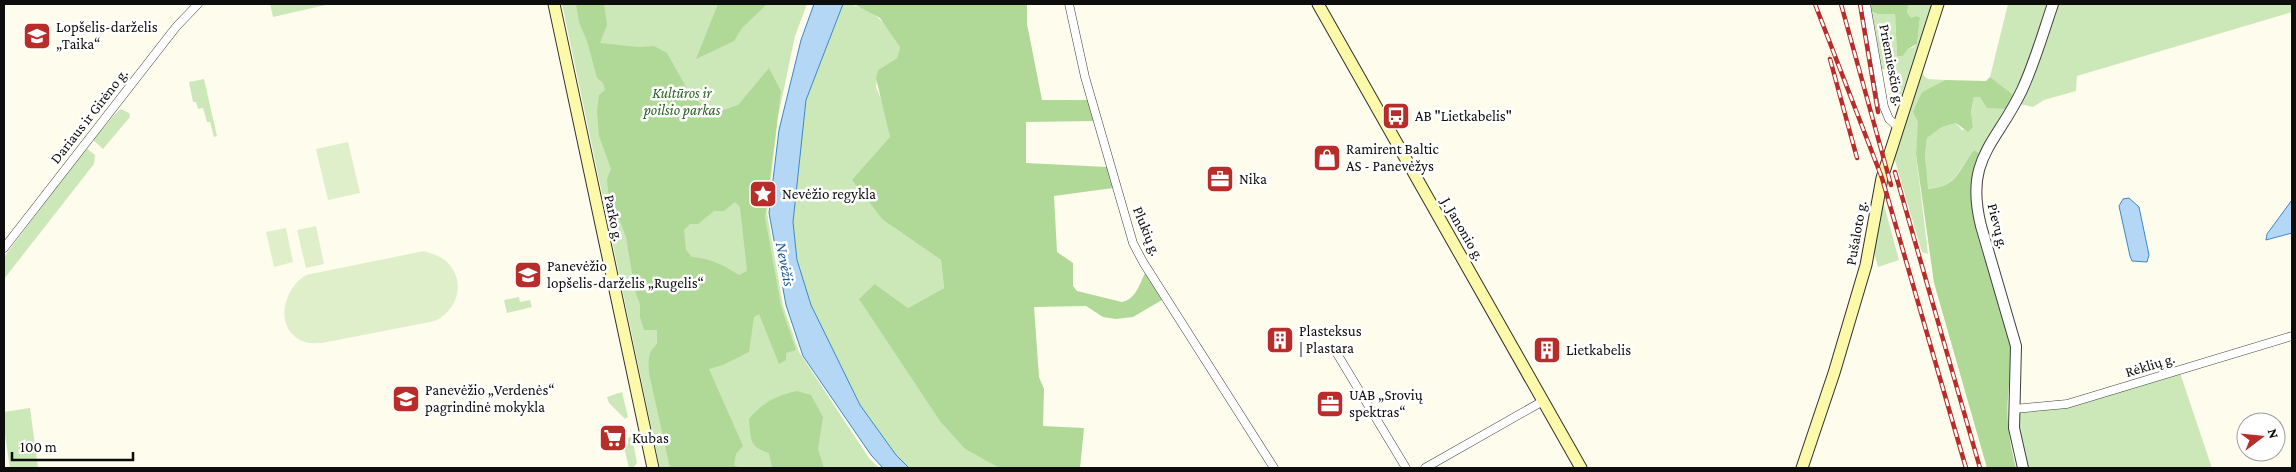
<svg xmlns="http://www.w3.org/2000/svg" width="2296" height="472" font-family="'Crimson Pro',serif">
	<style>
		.green { fill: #cde8b8 }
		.forest { fill: #b0d897; fill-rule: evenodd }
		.pitch { fill: #dfefc9 }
		.water { fill: #b3d7f4; stroke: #3c87c9 }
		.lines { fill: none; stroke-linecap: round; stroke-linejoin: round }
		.minor-casing { stroke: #404040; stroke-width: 9 }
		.tertiary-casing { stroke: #404040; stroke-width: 12 }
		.secondary-casing { stroke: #2f2f2f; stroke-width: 13 }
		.minor { stroke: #fff; stroke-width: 8 }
		.tertiary { stroke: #fff; stroke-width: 10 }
		.secondary { stroke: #fdf9aa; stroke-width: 11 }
		.rail-casing { stroke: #b82c29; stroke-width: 4.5 }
		.rail { stroke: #fff; stroke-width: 2.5; stroke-dasharray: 8; stroke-linecap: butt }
		.labels { text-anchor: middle; stroke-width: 5; stroke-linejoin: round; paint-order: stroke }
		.poi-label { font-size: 15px; fill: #0d0d0d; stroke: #fff; text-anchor: start }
		.street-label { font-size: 15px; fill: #0d0d0d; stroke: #fff }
		.park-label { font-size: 15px; font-style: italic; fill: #28621f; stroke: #fff }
		.water-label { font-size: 16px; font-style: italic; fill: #1a599a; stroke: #fff }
	</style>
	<rect width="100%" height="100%" fill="#fefced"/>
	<!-- green -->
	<path class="green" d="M270,4H330L273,17Z
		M562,4H807L795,36L778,117L767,213L783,305L799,352L869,458L879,468H660Z
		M843,4C869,4 889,24 900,47L897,58L878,70L876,87L884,106L890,137L883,220L941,260L944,288L908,308L875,284L965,449L999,468H909L896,455L860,405L811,305L797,260L793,222L806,100Z
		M1869,4L1887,14H1895L1897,56H1903L1908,49L1914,47L1917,44L1920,18H1911L1907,12L1909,4H1932L1897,108L1892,74L1887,69L1875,70Z
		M2008,4H2292V12L2077,76L2076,91L2044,100L2033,107L2016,103L2015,96L1990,77Z
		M1921,73L1928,79L1945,80L1922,92L1916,154L1928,254L1922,252L1893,154Z
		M204,79L217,136L214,137L210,122H207L203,108L198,109L196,102H193L189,82Z
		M1974,97H1980L2008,109L1979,153L1974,150C1956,171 1959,186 1927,189L1925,155L1927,138L1942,127L1956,123L1962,130L1973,127L1971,111Z
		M121,109L129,113L130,117L103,149L93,140L115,114Z
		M86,148L95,155L94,164L4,279V257Z
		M1881,194L1899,260L1878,267L1874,252Z
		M519,297L520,302L530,300L532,307L507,313L504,300Z
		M2178,367L2212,468H2028L2019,427L2020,405L2071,399Z
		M622,392L628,417L625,419L609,403L607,397Z
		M30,408L38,468H10L4,429V412Z
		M632,437L637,463L633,468H629L624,447L628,444V438Z"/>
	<!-- forest -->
	<path class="forest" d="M576,4H604L607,25L600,43L638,47L654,46L667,53L690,94L712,114L738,105L769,68L781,91L765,217L781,306L796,350L786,353V360L779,364L759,314L754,317L749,352L723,365L709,369L743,446L736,454L734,465L740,468H670L649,373C648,360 648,352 657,344V330H644L640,317V304L635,291L626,237L608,191L607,179L611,169L599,136L597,110L599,95L605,90L603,83L597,78L587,41L579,22ZM735,202L740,207L747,271L739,275C725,266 710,258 692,257L686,250L684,230L690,224H698L714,211H724Z
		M718,4L766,5L742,28L734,41L696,59Z
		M854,4H1027V24L1042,100H1088L1094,121L1026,122V163L1107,167L1113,188L1054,196L1057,252L1073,263V286L1077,291L1122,302C1136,299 1139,285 1145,273L1162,300L1133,317L1116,319L1103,317L1086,306L1034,307L1039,377L1044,389L1043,426L1084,428L1080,468H999L965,449L940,421L859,299L875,284L908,308L944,288L941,260L883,220L852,180L890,137L876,78L878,70L897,58L900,47L880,18Z
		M1869,4H1909L1907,12L1911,18L1917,16L1920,18L1917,44L1908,49L1903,56H1897L1895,14H1879L1870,11Z
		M1990,77L2015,96L2008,109L1987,108L1980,97H1974L1971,111L1973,127L1968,132L1956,123L1942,127L1927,138L1925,155L1928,189C1959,186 1957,171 1974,150L1979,153C1953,216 2001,281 2010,344C2013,361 2009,380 2008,397C2006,422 2010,444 2016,468H1987L1934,283L1916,154L1918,122L1913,112L1922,92L1945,80L1986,81Z
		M797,391L811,395L823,417L818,449L824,468H772L769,453C748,447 751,437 749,419C762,403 777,395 797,391Z"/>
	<!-- pitch -->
	<path class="pitch" d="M348,142L360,193L328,200L316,149Z
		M316,226L324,264L306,268L297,230Z
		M286,228L293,262L274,267L266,232Z
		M424,251C433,254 443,257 449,264C466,284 457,310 435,321L322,343C315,343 308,344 302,341C273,328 284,288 306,275Z"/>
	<!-- water -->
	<path class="water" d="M814,4H843L806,100L793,222L797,260L811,305L860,405L896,455L909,468H883L871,455L803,356L786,305L769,213L779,130L801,40Z
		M2129,198L2139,207L2149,255L2147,262L2132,261L2130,256L2119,206L2123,199Z
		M2292,200V233L2266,240L2267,234Z"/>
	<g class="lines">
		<!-- minor casing -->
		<g class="minor-casing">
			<path id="minor" d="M1069,4L1085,77L1133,243L1143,262L1274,468
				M1866,4L1884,107L1889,119L1898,127
				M4,248L176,27L198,4
				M1336,352L1406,468
				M2014,409L2067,404L2292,336
				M1425,468L1543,401"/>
		</g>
		<!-- tertiary casing -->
		<g class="tertiary-casing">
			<path id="tertiary" d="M2023,468L2014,428L2016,346L1981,226C1964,158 1996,145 2022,90C2035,62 2043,33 2053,4"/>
		</g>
		<!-- secondary casing -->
		<g class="secondary-casing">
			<path id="secondary" d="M554,4L653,468
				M1318,4L1581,468
				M1802,468L1834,373L1866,265L1882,178L1938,4"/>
		</g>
		<!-- minor -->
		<use href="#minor" class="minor"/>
		<!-- tertiary -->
		<use href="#tertiary" class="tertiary"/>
		<!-- secondary -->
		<use href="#secondary" class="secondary"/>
		<!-- rail casing -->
		<g class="rail-casing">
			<path id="rail" d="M1815,4L1882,178L1966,468
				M1841,4L1891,185
				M1860,4L1878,112
				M1830,59L1857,158
				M1895,172L1980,468"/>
		</g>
		<!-- rail -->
		<use href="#rail" class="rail"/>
	</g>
	<!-- icons -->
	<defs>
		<g id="school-square" transform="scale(1.4375)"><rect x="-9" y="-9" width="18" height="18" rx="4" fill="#b82c29" stroke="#fff"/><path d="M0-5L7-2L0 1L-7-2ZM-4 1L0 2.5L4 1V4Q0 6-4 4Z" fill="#fff"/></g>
		<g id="bus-square" transform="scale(1.4375)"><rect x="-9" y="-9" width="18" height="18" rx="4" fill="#b82c29" stroke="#fff"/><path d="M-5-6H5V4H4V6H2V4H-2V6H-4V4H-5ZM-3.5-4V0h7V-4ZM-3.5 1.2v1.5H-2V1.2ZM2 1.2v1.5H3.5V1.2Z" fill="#fff"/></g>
		<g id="shop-square" transform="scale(1.4375)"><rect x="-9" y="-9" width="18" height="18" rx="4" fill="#b82c29" stroke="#fff"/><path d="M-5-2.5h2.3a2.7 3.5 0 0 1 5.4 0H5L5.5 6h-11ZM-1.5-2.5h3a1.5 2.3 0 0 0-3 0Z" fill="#fff"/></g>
		<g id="office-square" transform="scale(1.4375)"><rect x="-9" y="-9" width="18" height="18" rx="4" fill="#b82c29" stroke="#fff"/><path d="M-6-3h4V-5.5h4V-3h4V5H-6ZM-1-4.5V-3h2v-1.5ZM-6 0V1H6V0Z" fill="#fff"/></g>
		<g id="sight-square" transform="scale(1.4375)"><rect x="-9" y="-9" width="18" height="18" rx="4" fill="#b82c29" stroke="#fff"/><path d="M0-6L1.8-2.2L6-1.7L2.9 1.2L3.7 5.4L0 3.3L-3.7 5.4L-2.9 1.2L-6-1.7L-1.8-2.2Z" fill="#fff"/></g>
		<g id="building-square" transform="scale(1.4375)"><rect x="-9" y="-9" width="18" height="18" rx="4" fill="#b82c29" stroke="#fff"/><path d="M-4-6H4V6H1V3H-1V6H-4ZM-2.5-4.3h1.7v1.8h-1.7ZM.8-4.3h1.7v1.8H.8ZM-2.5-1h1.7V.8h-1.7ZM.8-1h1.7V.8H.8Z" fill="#fff"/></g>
		<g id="supermarket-square" transform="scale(1.4375)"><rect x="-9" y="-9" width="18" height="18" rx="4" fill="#b82c29" stroke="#fff"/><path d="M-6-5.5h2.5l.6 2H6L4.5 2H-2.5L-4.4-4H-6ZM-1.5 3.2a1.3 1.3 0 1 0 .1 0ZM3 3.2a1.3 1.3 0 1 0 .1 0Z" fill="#fff"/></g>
	</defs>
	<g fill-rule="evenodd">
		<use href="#school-square" x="37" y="36"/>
		<use href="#bus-square" x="1396" y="116"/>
		<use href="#shop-square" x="1327" y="158"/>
		<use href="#office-square" x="1220" y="179"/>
		<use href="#sight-square" x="763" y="194"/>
		<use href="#school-square" x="528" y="275"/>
		<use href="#building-square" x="1280" y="340"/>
		<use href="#building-square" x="1547" y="350"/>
		<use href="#school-square" x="406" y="399"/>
		<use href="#office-square" x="1330" y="404"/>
		<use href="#supermarket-square" x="613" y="438"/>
	</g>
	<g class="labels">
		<!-- poi labels -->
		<g class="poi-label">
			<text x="56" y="32">Lopšelis-darželis<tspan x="56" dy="17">„Taika“</tspan></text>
			<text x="1415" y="121">AB "Lietkabelis"</text>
			<text x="1346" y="154">Ramirent Baltic<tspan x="1346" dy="17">AS - Panevėžys</tspan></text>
			<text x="1239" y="184">Nika</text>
			<text x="782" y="199">Nevėžio regykla</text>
			<text x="547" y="271">Panevėžio<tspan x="547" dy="17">lopšelis-darželis „Rugelis“</tspan></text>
			<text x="1299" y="336">Plasteksus<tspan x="1299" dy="17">| Plastara</tspan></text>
			<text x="1566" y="355">Lietkabelis</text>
			<text x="425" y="395">Panevėžio „Verdenės“<tspan x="425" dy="17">pagrindinė mokykla</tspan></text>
			<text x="1349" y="400">UAB „Srovių<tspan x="1349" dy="17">spektras“</tspan></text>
			<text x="632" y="443">Kubas</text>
		</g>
		<!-- street labels -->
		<g class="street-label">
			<text transform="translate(1892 65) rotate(79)" y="5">Priemiesčio g.</text>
			<text transform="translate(89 116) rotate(-52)" y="5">Dariaus ir Girėno g.</text>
			<text transform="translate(614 218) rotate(78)" y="5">Parko g.</text>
			<text transform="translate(1998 226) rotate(76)" y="5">Pievų g.</text>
			<text transform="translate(1463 229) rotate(60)" y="5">J. Janonio g.</text>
			<text transform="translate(1147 231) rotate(68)" y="5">Plukių g.</text>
			<text transform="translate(1856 233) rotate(-80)" y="5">Pušaloto g.</text>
			<text transform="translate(2150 365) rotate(-17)" y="5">Rėklių g.</text>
		</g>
		<!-- park labels -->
		<g class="park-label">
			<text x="682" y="98">Kultūros ir<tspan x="682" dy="17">poilsio parkas</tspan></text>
		</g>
		<!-- water labels -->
		<g class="water-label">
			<text transform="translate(786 264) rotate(79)" y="6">Nevėžis</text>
		</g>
	</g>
	<!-- border -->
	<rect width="2296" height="472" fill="none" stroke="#0d0d0d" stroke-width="10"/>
	<!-- north arrow -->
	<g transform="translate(2261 437) rotate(74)"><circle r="24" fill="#ffffff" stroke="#9e9e9e"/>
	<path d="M0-4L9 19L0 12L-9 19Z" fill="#b82c29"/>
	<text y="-8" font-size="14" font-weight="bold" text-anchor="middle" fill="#0d0d0d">N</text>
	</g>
	<!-- scale -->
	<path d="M12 452v8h121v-8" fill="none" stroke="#0d0d0d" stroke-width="2.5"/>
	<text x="20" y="452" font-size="15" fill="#0d0d0d" stroke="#ffffff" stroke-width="4" paint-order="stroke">100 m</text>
</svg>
